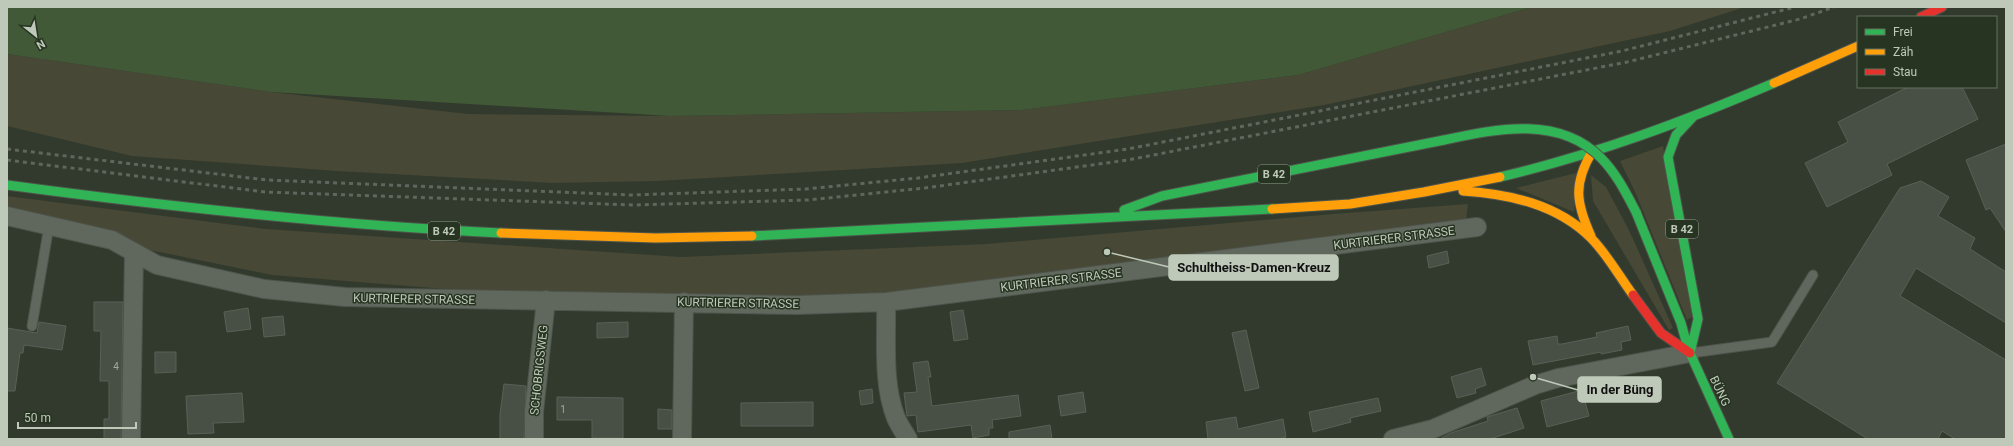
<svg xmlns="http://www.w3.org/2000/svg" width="2013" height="446" font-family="Roboto,sans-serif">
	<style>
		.green { fill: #474835 }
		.water { fill: #415936 }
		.building { fill: #484f45; stroke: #596156 }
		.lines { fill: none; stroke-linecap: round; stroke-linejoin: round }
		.lane-casing { stroke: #4e544b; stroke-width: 11 }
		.street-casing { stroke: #4e544b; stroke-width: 20 }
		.fast-casing { stroke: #4e544b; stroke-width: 11 }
		.slow-casing { stroke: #4e544b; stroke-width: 11 }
		.jam-casing { stroke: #4e544b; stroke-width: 11 }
		.lane { stroke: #60685e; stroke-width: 9 }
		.street { stroke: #60685e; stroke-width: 18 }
		.fast { stroke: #30b455; stroke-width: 9 }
		.slow { stroke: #ff9f0a; stroke-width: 9 }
		.jam { stroke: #e5322d; stroke-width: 9 }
		.rail { stroke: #60665d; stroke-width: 3; stroke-dasharray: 4 4; stroke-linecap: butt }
		.fast-bridge-casing { stroke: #4e564b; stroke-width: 11; stroke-linecap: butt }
		.fast-bridge { stroke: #30b455; stroke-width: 9 }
		.labels { text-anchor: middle; stroke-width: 3; stroke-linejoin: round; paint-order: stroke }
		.number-label { font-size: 10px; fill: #a0aa9c }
		.shield { fill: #273421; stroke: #919c8b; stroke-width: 1 }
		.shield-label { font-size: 11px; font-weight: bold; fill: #bec9b9 }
		.street-label { font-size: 12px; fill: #bec9b9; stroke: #273421 }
		.leader { fill: none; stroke: #bec9b9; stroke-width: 1.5 }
		.callout-dot { fill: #bec9b9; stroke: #273421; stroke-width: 1.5 }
		.callout { fill: #bec9b9; stroke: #bec9b9; stroke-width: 1.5 }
		.callout-label { font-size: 13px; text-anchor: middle; font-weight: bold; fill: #111 }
	</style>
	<rect width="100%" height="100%" fill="#313a2d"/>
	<!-- green -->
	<path class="green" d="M1532,7H1745L1670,31L1324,105L962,163L657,181L553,183L337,171L132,156L7,126V54L271,92L468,114L670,116L1022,110L1298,75Z
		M1663,146L1692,317L1687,320L1636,194L1620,161Z
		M1576,173L1574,212L1516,188Z
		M1591,175L1606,187L1629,230L1673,328L1669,330L1593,201Z
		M7,196L266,229L681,257L986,244L1333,214L1468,204L1466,221L880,297L556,298L272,275L130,246L7,215Z"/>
	<!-- water -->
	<path class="water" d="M7,7H1532L1298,75L1022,110L670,116L271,92L7,54Z"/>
	<!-- building -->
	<path class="building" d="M1908,87H1962L1978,119L1887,164L1892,175L1827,207L1805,163L1848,142L1838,122Z
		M2006,144V232L1990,208L1986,210L1966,160Z
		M1921,181L1949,197L1938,216L1975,238L1970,249L2006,272V323L1916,268L1900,296L2006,360V439H1955L1942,431L1938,439H1868L1777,383L1900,188Z
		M1447,251L1449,263L1429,268L1427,256Z
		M94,302H123L121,439H104V419H109V381H100L101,331H94Z
		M248,308L251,329L227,332L224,312Z
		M963,310L968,339L954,341L950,312Z
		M283,316L285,335L264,337L262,318Z
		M39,322L66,326L62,350L24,345L23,353H20L15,391H7V328L37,333Z
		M628,322V337L597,338V323Z
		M1628,326L1631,340L1621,342L1622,350L1601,354V352L1533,365L1528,341L1557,336L1558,344H1562L1597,337L1596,333Z
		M1246,330L1259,388L1245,391L1232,333Z
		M155,352H176V372L155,373Z
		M928,361L931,377H928L932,406L1018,395L1021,416L992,420L993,428H989V435L973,438L971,425L918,432L916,415L907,416L904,393L917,392L913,363Z
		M1481,368L1486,385L1475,389L1476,393L1457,398L1451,377Z
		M504,384L526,386L524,439H500V414Z
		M872,389L873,403L861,405L859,391Z
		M1582,390L1589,416L1547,427L1541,401Z
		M1083,392L1086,412L1061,416L1058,396Z
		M242,393L244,422L213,423L214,433L188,434L186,396Z
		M557,397L623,398V438H592V420H557Z
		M1378,398L1381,411L1350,418L1351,422L1313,432L1309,412Z
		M813,402V426H741V403Z
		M1517,408L1524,428L1490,439H1440L1451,433L1488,421L1487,417Z
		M658,409L672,410V429H658Z
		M1236,417L1238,429L1283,419L1286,437L1278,439H1208L1206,422Z
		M1050,425L1052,439H1009V432Z"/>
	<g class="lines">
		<!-- lane casing -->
		<g class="lane-casing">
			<path id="lane" d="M32,326L49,226
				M1691,353L1772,342L1813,275"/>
		</g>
		<!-- street casing -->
		<g class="street-casing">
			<path id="street" d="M7,216L112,240L157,265L264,289L345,297L797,305L886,302L1477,227
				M886,302C887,339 882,383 896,418C899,425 904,432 908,439
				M131,439L134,252
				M534,439V412L546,300
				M682,439L684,302
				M1393,439L1433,429L1535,385L1558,378L1690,353"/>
		</g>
		<!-- fast casing -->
		<g class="fast-casing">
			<path id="fast" d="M1500,177C1597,154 1683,122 1774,83
				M7,185C171,207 336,225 501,233
				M1124,210L1162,196L1444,140
				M1636,212L1681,323L1689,352
				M752,236L1272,209
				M1690,353L1729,439
				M1690,353L1698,319L1668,157L1676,135L1692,118"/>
		</g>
		<!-- slow casing -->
		<g class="slow-casing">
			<path id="slow" d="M1774,83L1858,46
				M1463,191C1509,194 1557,204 1591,238C1607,254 1619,276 1633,295
				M1272,209L1350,204L1424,192L1500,177
				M501,233L656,238L752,236
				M1591,236C1576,203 1573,184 1592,152"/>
		</g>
		<!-- jam casing -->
		<g class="jam-casing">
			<path id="jam" d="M1921,17L1942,7
				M1633,295L1661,333L1690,353"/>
		</g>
		<!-- lane -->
		<use href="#lane" class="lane"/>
		<!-- street -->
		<use href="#street" class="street"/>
		<!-- fast -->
		<use href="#fast" class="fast"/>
		<!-- slow -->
		<use href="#slow" class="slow"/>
		<!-- jam -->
		<use href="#jam" class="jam"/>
		<!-- rail -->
		<path class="rail" d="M7,149L267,180L631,195L806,189L918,178L1128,149L1622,51L1795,7
			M7,160L265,192L633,205L808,200L925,188L1128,160L1627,62L1800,19L1834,7"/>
		<!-- fast-bridge casing -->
		<g class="fast-bridge-casing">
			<path id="fast-bridge" d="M1444,140C1496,129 1559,115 1601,158C1616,173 1626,193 1636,212"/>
		</g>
		<!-- fast-bridge -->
		<use href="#fast-bridge" class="fast-bridge"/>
	</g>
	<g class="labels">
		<!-- number labels -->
		<g class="number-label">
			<text x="116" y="370">4</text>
			<text x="563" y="413">1</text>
		</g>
		<!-- shield labels -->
		<g class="shield">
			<rect x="1258" y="165" width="32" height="18" rx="3"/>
			<rect x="1666" y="220" width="32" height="18" rx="3"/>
			<rect x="428" y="222" width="32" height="18" rx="3"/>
		</g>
		<g class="shield-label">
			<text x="1274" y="178">B 42</text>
			<text x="1682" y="233">B 42</text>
			<text x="444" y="235">B 42</text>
		</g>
		<!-- street labels -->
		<g class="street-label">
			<text transform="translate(1394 238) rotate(-7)" y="4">KURTRIERER STRASSE</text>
			<text transform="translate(1061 280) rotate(-7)" y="4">KURTRIERER STRASSE</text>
			<text transform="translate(414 299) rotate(1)" y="4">KURTRIERER STRASSE</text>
			<text transform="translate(738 303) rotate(1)" y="4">KURTRIERER STRASSE</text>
			<text transform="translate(539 370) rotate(-84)" y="4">SCHOBRIGSWEG</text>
			<text transform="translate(1720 391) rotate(65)" y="4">BÜNG</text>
		</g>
	</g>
	<!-- callouts -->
	<path class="leader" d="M1107 252L1169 267M1533 377L1578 390"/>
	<g class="callout-dot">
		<circle cx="1107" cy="252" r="4"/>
		<circle cx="1533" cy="377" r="4"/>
	</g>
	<g class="callout">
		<rect x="1169" y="255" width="169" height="25" rx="4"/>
		<rect x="1578" y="377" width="83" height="25" rx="4"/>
	</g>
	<g class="callout-label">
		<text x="1254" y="272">Schultheiss-Damen-Kreuz</text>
		<text x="1620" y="394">In der Büng</text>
	</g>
	<!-- border -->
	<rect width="2013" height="446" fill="none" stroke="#bec9b9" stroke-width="16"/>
	<!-- legend -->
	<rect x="1857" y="16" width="140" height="72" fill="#273421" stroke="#63705e"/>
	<rect x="1865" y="29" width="20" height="6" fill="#30b455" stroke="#63705e"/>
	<text x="1893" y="36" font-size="12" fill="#bec9b9">Frei</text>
	<rect x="1865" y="49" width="20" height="6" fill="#ff9f0a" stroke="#63705e"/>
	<text x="1893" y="56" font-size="12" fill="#bec9b9">Zäh</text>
	<rect x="1865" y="69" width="20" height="6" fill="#e5322d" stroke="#63705e"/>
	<text x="1893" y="76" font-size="12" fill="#bec9b9">Stau</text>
	<!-- north arrow -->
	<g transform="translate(36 36) rotate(150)" stroke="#273421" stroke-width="3" paint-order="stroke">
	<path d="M0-3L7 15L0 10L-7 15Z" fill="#bec9b9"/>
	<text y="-6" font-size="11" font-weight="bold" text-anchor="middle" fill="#bec9b9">N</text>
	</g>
	<!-- scale -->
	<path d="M18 422v6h118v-6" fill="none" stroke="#bec9b9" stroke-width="2"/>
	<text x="24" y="422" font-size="12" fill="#bec9b9" stroke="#273421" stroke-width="3" paint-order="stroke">50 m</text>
</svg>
